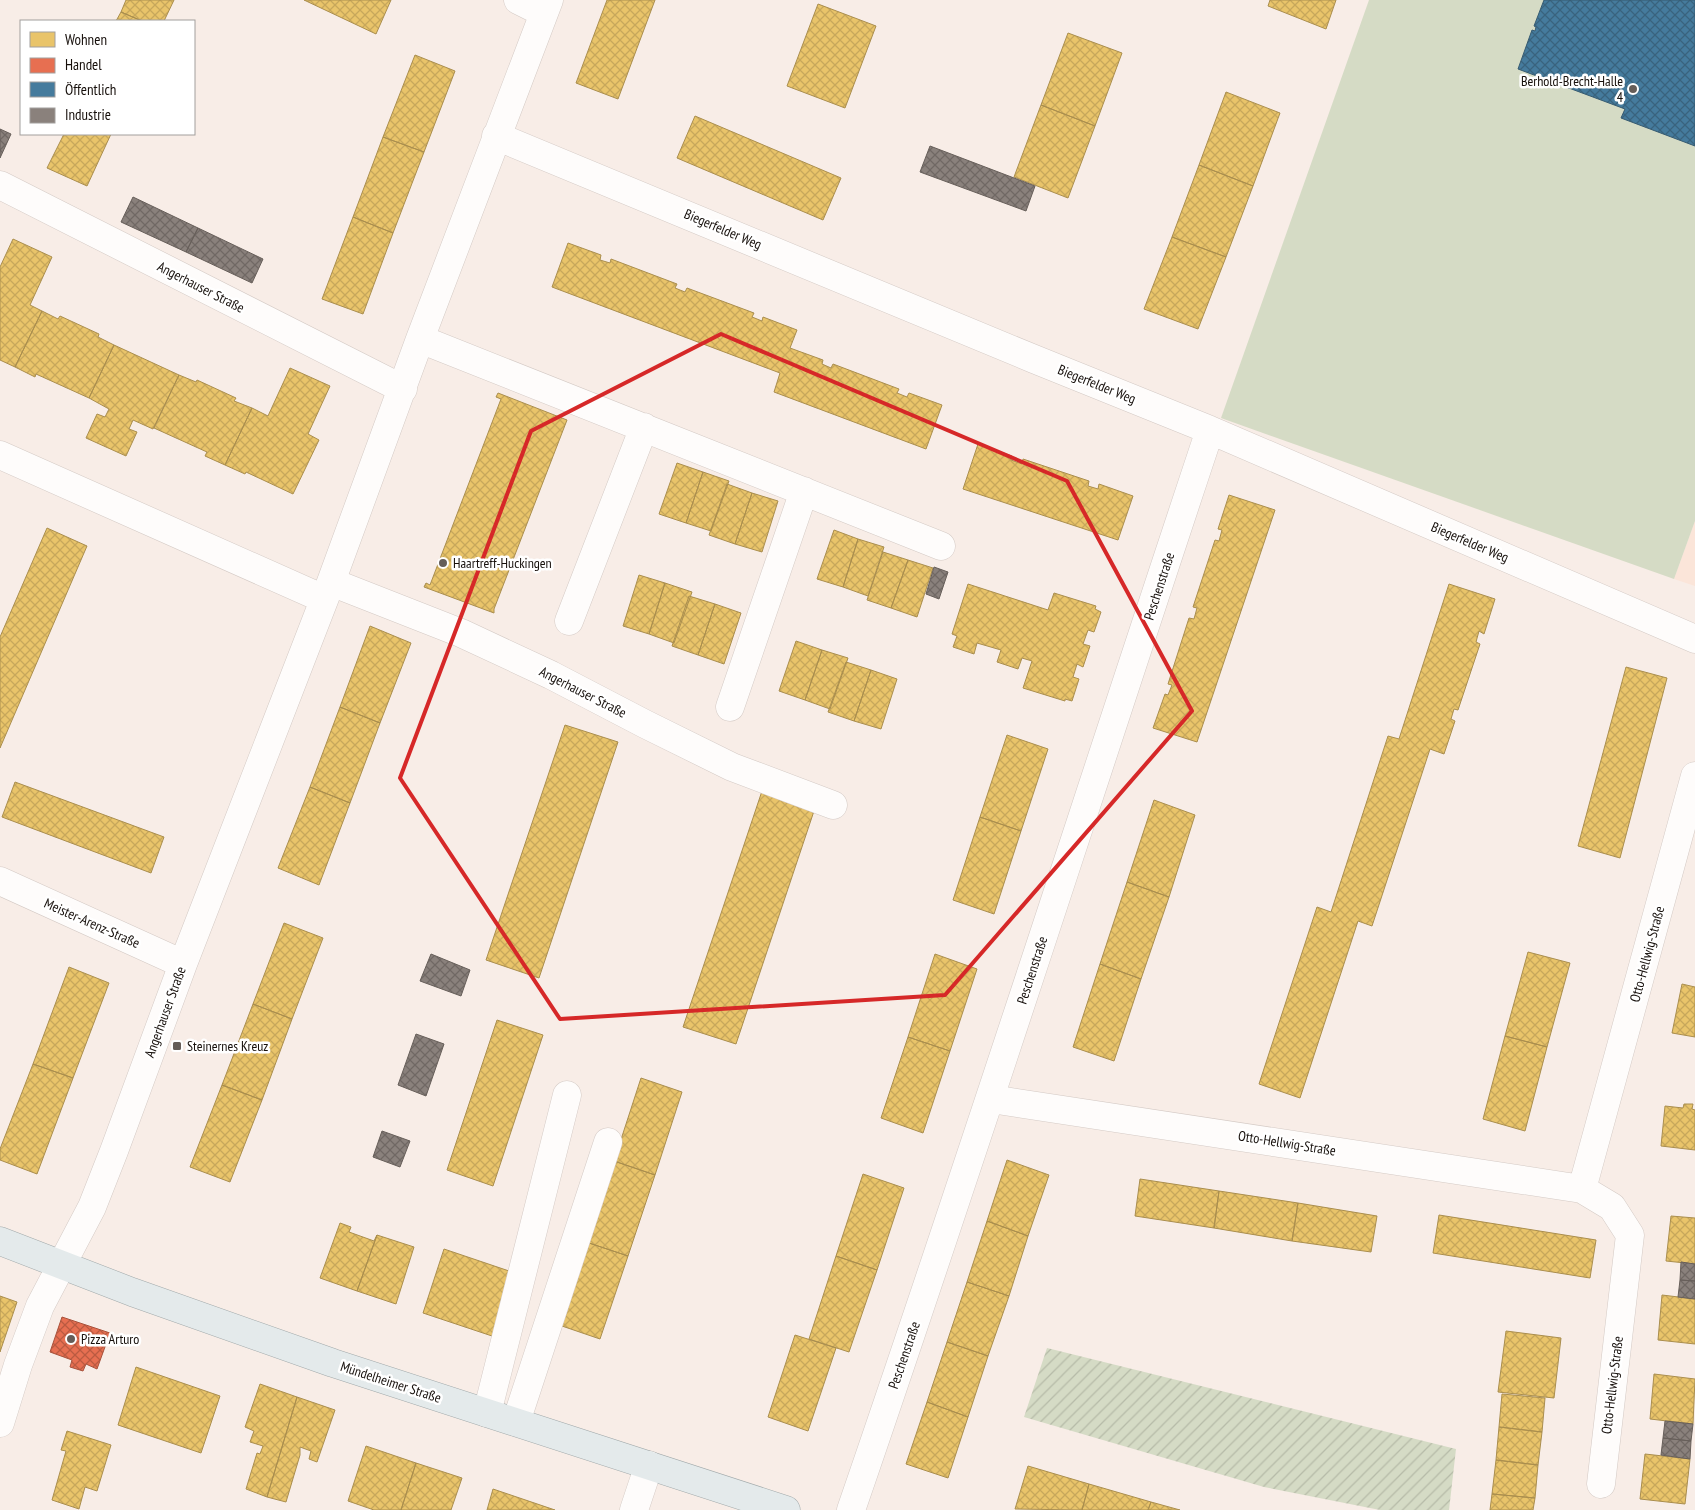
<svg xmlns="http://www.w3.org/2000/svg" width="1695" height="1510" font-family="'PT Sans Narrow',sans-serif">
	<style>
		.built { fill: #fbe5d9 }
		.grass { fill: #d5dbc5 }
		.garden { fill: url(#garden-furrows) }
		.homes { fill: url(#homes-cross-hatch); stroke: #aa8e4e }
		.shops { fill: url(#shops-cross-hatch); stroke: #a8523c }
		.public { fill: url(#public-cross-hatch); stroke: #375b71 }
		.industry { fill: url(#industry-cross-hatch); stroke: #675f5a }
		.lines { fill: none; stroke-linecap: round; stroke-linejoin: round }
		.minor-casing { stroke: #d4cac5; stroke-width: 29 }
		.major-casing { stroke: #a1a9aa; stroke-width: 29 }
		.minor { stroke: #fefcfb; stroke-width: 28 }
		.major { stroke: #e4eaeb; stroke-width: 28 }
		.marked { fill: none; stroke: #d62828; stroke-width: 4; stroke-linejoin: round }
		.poi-dot { fill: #655d58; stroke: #fff; stroke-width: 2 }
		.labels { text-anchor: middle; stroke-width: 5; stroke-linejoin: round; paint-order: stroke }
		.poi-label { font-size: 14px; fill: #160f0b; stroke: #fff; text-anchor: start }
		.street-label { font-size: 14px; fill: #160f0b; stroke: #fff }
	</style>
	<defs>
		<pattern id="garden-furrows" width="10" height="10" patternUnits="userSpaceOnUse" patternTransform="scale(1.25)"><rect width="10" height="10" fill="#d5dbc5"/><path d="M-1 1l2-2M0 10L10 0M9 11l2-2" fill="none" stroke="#b6bba8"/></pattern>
		<pattern id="homes-cross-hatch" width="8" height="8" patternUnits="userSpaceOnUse" patternTransform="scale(1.25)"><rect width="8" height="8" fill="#e9c46a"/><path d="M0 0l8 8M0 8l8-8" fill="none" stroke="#c7a75b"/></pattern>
		<pattern id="shops-cross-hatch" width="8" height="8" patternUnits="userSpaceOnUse" patternTransform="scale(1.25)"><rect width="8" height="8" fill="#e76f51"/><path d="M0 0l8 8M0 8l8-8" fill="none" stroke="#ba5a41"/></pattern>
		<pattern id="public-cross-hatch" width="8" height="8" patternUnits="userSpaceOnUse" patternTransform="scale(1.25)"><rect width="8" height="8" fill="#457b9d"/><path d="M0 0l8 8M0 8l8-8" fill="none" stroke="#39637e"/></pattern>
		<pattern id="industry-cross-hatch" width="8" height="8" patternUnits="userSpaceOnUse" patternTransform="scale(1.25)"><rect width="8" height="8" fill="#8a817c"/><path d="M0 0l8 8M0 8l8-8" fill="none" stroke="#706864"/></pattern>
	</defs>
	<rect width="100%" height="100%" fill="#f8ede7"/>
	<!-- built -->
	<path class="built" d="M1695,521V586L1674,579Z"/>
	<!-- grass -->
	<path class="grass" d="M1369,0H1695V521L1674,579L1221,418Z"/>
	<!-- garden -->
	<path class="garden" d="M1047,1348L1456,1449L1449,1510H1380L1264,1487L1024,1417Z"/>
	<!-- homes -->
	<path class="homes" d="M126,0H174L164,21H142L121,12Z
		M304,0H391L376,34Z
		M607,0H655L618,99L576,83Z
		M1270,0H1336L1326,29L1268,6Z
		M818,4L876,26L845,108L787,86Z
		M121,12L142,21H116Z
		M1068,33L1122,53L1095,126L1041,105Z
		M415,55L455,71L424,152L383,137Z
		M1226,92L1280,113L1253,186L1199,165Z
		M1041,105L1095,126L1068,198L1014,177Z
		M695,116L841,178L823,220L677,158Z
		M64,134H111L87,186L47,168Z
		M383,137L424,152L393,233L353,217Z
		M1199,165L1253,186L1226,257L1172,237Z
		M353,217L393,233L363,314L322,299Z
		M1172,237L1226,257L1198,329L1144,309Z
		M13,239L52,257L30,305L42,311L15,367L0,360V267Z
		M568,243L601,255L600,260L610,263L611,259L677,284L675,288L685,292L687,288L754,313L752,317L762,321L763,317L797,330L790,348L823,360L822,364L831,368L833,364L899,389L897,393L907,397L909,393L942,405L926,449L774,392L780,373L552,287Z
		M42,311L58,319L60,316L99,334L98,337L114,345L89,398L36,374L35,377L15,367Z
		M114,345L179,375L153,429L133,420L129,429L137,432L126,456L86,438L97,414L105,417L109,409L89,398Z
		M290,368L330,386L308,434L319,440L293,494L246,472L245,474L225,465L252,408L268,416Z
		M179,375L196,382L197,380L236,398L234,401L252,408L225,465L205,456L207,452L154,428Z
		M498,393L567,420L494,609V613L424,587L426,583L430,585L501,399L496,397Z
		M978,444L1012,456L1011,460L1022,464L1023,459L1089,481L1088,486L1098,489L1099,484L1133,496L1118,540L963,489Z
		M677,463L703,472L686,523L659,514Z
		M703,472L729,481L711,531L686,523Z
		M727,484L752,493L735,544L709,535Z
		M752,493L778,501L762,552L735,544Z
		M1229,495L1275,510L1197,742L1153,728L1165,694L1168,695L1172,685L1168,684L1189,618L1194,619L1197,608L1193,607L1215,540L1219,541L1222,530L1218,529Z
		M47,528L87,546L0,748V637Z
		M834,530L858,539L843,587L817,579Z
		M858,539L884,547L868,596L843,587Z
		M883,552L908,560L891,608L867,600Z
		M908,560L933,568L917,617L891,608Z
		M639,575L665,583L649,634L623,626Z
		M665,583L692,592L674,643L649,634Z
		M968,584L1048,610L1054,593L1096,606L1095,609L1101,612L1094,632L1088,630L1083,644L1090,646L1083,667L1077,664L1073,677L1079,679L1072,701L1065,699V701L1023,688L1032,661L1022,658L1018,669L997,662L1001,650L977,643L974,654L953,647L957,636L952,634Z
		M1449,584L1495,599L1484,634L1479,631L1476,642L1480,644L1458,710L1454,709L1451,719L1455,721L1444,754L1430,749L1372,926L1358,921L1300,1098L1259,1084L1317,907L1331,912L1388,736L1399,739Z
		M689,596L715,604L698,655L672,646Z
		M715,604L741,613L724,664L698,655Z
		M370,626L411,643L380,723L340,707Z
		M796,641L822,650L805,700L779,691Z
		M822,650L848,658L830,709L805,700Z
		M846,662L871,670L854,721L828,712Z
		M1626,667L1667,678L1620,858L1578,846Z
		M871,670L897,679L881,729L854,721Z
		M340,707L380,723L350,803L310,787Z
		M565,725L618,742L539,978L486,960Z
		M1007,735L1048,749L1021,831L980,817Z
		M15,782L164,837L151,873L2,817Z
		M310,787L350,803L319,885L278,868Z
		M762,791L815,808L736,1044L683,1027Z
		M1154,800L1195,815L1169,897L1127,882Z
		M980,817L1021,831L994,914L953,900Z
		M1127,882L1169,897L1141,979L1100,964Z
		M284,923L323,938L292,1019L253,1004Z
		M1528,952L1570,963L1547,1047L1505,1036Z
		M935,954L977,969L950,1051L908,1037Z
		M1100,964L1141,979L1114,1061L1073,1047Z
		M69,967L109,983L73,1078L33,1064Z
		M1682,984L1695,987V1037L1672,1033Z
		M253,1004L292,1019L262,1100L222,1085Z
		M497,1020L543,1035L493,1186L447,1170Z
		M1505,1036L1547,1047L1525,1131L1483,1119Z
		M908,1037L950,1051L923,1133L881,1118Z
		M33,1064L73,1078L37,1174L0,1160V1149Z
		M641,1078L682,1092L655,1175L614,1161Z
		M222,1085L262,1100L230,1182L190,1167Z
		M1684,1104H1693L1692,1109L1695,1110V1150L1661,1146L1665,1106L1683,1108Z
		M1007,1160L1049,1175L1028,1236L987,1221Z
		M614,1161L655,1175L628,1256L586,1242Z
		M863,1174L904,1188L877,1270L836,1256Z
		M1140,1179L1219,1191L1214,1228L1135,1216Z
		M1219,1191L1298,1203L1292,1241L1214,1228Z
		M1298,1203L1377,1216L1371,1252L1292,1241Z
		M1439,1215L1596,1240L1590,1278L1433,1253Z
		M1671,1216L1695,1218V1264L1666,1261Z
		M987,1221L1028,1236L1009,1296L967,1282Z
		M340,1223L351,1227L349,1232L374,1241L377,1235L357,1291L320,1278Z
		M377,1235L414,1247L396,1304L357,1291Z
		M586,1242L628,1256L600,1339L559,1325Z
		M444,1249L515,1273L498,1338L423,1313Z
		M836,1256L877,1270L849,1352L809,1339Z
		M967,1282L1009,1296L988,1356L947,1342Z
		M1662,1295L1695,1299V1344L1658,1340Z
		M0,1296L17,1302L0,1352Z
		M1506,1331L1561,1338L1554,1398L1498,1392Z
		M795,1335L836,1348L808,1431L768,1417Z
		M947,1342L988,1356L968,1417L927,1402Z
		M136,1367L220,1396L201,1453L118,1425Z
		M1654,1374L1695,1379L1693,1424L1650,1419Z
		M260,1384L297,1397L267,1497L246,1489L257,1453L260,1454L263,1446L250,1442L254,1431L245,1427Z
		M1502,1394L1545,1398L1542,1432L1499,1427Z
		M297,1397L335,1410L317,1462L309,1459L311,1451L300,1447V1455L286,1502L267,1497Z
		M927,1402L968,1417L948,1478L906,1464Z
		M1499,1427L1542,1432L1538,1465L1496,1460Z
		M67,1431L111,1445L97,1491L85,1487L79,1509L52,1500L66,1451L61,1450Z
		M366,1446L416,1463L401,1510H374L348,1501Z
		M1645,1454L1690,1459L1685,1504L1640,1499Z
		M1496,1460L1538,1465L1535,1498L1492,1494Z
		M416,1463L462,1478L451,1510H401Z
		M1028,1466L1089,1484L1082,1510L1015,1509Z
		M1089,1484L1151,1502L1148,1510H1082Z
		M493,1489L555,1510H487Z
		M1492,1494L1535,1498L1533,1510H1490Z
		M1151,1502L1180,1510H1148Z"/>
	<!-- shops -->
	<path class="shops" d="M62,1317L110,1333L97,1369L86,1364L83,1371L70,1367L72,1360L50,1352Z"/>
	<!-- public -->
	<path class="public" d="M1544,0H1695V146L1621,118L1625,109L1518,69L1532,30L1535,31L1536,27L1534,26Z"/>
	<!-- industry -->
	<path class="industry" d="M0,129L11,134L0,158Z
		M930,146L1035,186L1026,211L920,172Z
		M133,197L198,228L186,252L121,222Z
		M198,228L263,259L252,283L186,252Z
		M934,567L948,572L939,599L926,594Z
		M431,954L470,970L461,996L420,981Z
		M416,1034L444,1044L426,1096L398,1085Z
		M382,1131L410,1141L400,1167L373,1157Z
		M1681,1262L1695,1264V1281L1680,1280Z
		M1680,1280L1695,1281V1299L1678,1297Z
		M1665,1421L1693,1424L1691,1441L1663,1438Z
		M1663,1438L1691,1441L1690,1459L1661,1455Z"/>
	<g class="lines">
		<!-- minor casing -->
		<g class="minor-casing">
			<path id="minor" d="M518,0L544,13
				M496,136L1034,359L1210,430L1695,639
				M0,185L403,389
				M420,339L941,546
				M0,455L324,599
				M331,582L461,633L551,675L645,724L732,767L833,805
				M569,621L644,427
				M730,707L804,491
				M0,881L183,964
				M991,1099L1582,1189L1695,776
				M1582,1189L1612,1207L1630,1235L1601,1484
				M487,1413L567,1095
				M516,1422L608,1142
				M0,1423L18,1365L40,1306L92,1207L114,1151L183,964L331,582L420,339L549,0
				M634,1510L649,1465
				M851,1510C975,1151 1090,790 1210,430"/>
		</g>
		<!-- major casing -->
		<g class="major-casing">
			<path id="major" d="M0,1241L132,1292L333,1363L786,1510"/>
		</g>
		<!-- minor -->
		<use href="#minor" class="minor"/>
		<!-- major -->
		<use href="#major" class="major"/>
	</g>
	<!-- marked area -->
	<path class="marked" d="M721,334L1067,481L1192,711L945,995L560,1019L400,778L531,431Z"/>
	<!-- markers -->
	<g class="poi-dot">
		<circle cx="1633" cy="89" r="5"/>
		<circle cx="443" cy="563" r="5"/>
		<rect x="172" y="1041" width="10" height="10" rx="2.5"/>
		<circle cx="71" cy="1339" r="5"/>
	</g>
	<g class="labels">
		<!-- poi labels -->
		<g class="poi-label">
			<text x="1623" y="86" text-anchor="end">Berhold-Brecht-Halle<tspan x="1623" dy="16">4</tspan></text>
			<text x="453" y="568">Haartreff-Huckingen</text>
			<text x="187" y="1051">Steinernes Kreuz</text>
			<text x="81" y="1344">Pizza Arturo</text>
		</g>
		<!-- street labels -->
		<g class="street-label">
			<text transform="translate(723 229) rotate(23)" y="5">Biegerfelder Weg</text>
			<text transform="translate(201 287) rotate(27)" y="5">Angerhauser Straße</text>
			<text transform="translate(1097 384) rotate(22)" y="5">Biegerfelder Weg</text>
			<text transform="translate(1470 542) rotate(23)" y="5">Biegerfelder Weg</text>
			<text transform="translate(1159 586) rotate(-72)" y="5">Peschenstraße</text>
			<text transform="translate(583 692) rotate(27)" y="5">Angerhauser Straße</text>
			<text transform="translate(92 923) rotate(24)" y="5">Meister-Arenz-Straße</text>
			<text transform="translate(1647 954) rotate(-75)" y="5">Otto-Hellwig-Straße</text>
			<text transform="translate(1032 970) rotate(-72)" y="5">Peschenstraße</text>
			<text transform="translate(165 1012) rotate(-70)" y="5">Angerhauser Straße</text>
			<text transform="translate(1287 1143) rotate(9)" y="5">Otto-Hellwig-Straße</text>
			<text transform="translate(904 1355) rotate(-71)" y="5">Peschenstraße</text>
			<text transform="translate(391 1382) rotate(18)" y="5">Mündelheimer Straße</text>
			<text transform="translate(1612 1385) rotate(-83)" y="5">Otto-Hellwig-Straße</text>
		</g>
	</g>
	<!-- legend -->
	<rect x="20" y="20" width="175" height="115" fill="#ffffff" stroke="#a29f9d"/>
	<rect x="30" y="32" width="25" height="15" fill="#e9c46a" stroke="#a29f9d"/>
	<text x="65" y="45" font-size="15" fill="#160f0b">Wohnen</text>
	<rect x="30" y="58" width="25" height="15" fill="#e76f51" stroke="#a29f9d"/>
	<text x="65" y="70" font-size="15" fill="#160f0b">Handel</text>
	<rect x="30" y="82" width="25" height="15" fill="#457b9d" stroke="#a29f9d"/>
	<text x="65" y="95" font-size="15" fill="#160f0b">Öffentlich</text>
	<rect x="30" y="108" width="25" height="15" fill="#8a817c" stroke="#a29f9d"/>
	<text x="65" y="120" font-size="15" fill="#160f0b">Industrie</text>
</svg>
